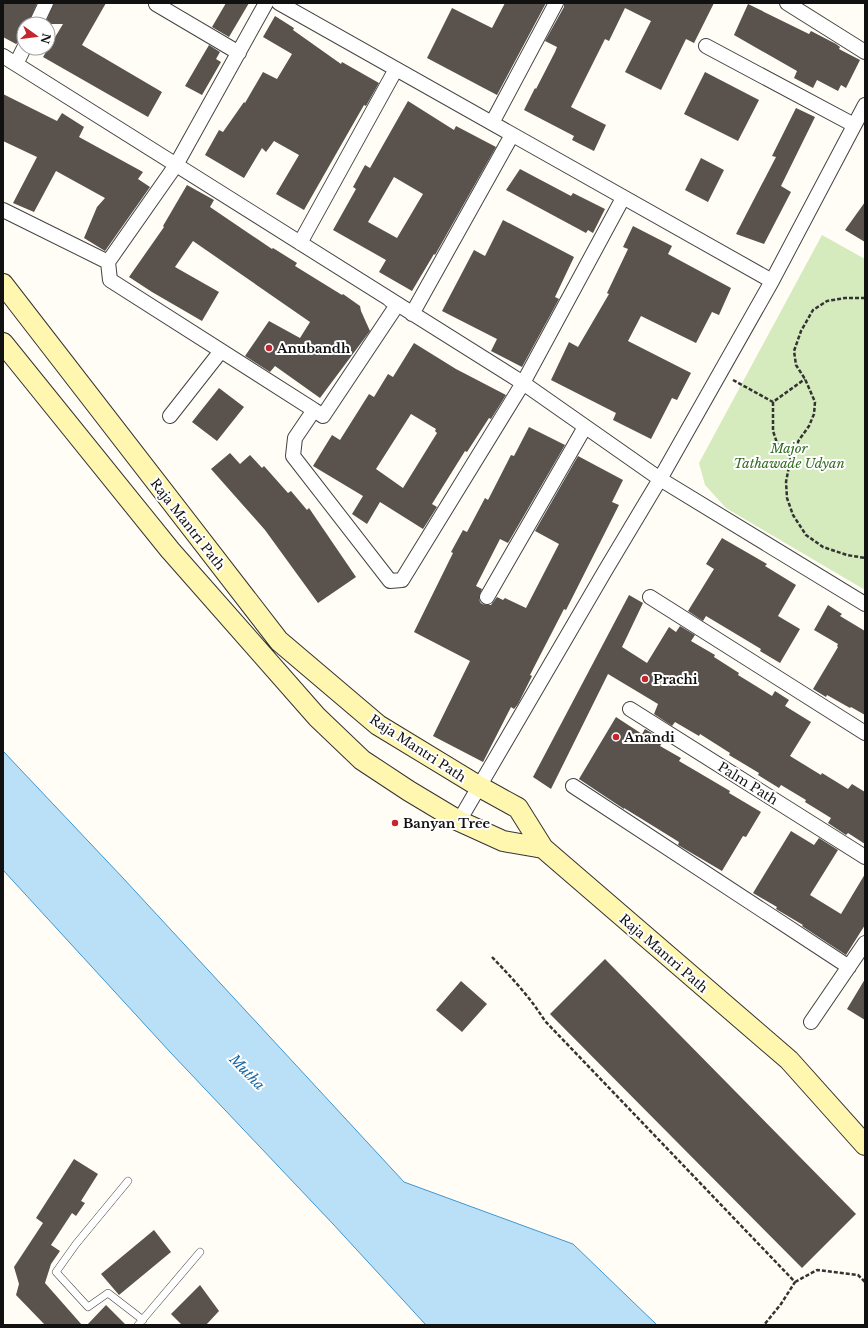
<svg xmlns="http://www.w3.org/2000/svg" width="868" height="1328" font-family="'Libre Baskerville',serif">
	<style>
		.green { fill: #d5ebbd }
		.water { fill: #b9e0f7; stroke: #3f96cf }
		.building { fill: #5a524d; fill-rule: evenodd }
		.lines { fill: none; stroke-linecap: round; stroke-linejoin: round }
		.lane-casing { stroke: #444; stroke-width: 8 }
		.street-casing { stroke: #444; stroke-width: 16 }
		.secondary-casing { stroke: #333; stroke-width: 22 }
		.path { stroke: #333; stroke-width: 2.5; stroke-dasharray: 4 2; stroke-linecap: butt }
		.lane { stroke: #fff; stroke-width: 7 }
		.street { stroke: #fff; stroke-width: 14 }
		.secondary { stroke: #fff6b0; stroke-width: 20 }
		.poi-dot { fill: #c4262e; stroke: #fff; stroke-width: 1.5 }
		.labels { text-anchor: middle; stroke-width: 4; stroke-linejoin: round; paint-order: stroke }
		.poi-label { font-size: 13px; font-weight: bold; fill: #111; stroke: #fff; text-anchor: start }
		.park-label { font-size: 13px; font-style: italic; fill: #2f6b1f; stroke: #fff }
		.street-label { font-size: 13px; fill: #111; stroke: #fff }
		.water-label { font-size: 14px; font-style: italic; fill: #1768a6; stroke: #fff }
	</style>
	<rect width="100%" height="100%" fill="#fffdf5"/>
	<!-- green -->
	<path class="green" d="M822,235L865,259V590L726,508L705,485L699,463Z"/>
	<!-- water -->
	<path class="water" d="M3,751L123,878L404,1182L573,1244L657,1325H426L333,1224L170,1052L3,870Z"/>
	<!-- building -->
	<path class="building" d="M3,3H37L28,24H24V38L16,44L3,37Z
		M54,3H106L82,45L162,92L148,117L43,57L63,24H45Z
		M226,3H249L229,37L212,27Z
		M505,3H546L497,95L427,58L452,8L492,28Z
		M564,3H714L694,43L686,39L661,90L625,72L651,21L625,8L609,41L605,39L571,107L606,125L594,151L572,140L574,136L524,110L535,88L536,89L555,52L557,47L545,41L564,7Z
		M748,4L809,34L811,31L836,44L840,47L839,49L860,60L846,88L841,85L838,91L817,80L813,88L794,78L797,71L734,35Z
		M275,16L294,28L293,30L341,64L342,62L379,83L366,106L364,105L304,210L276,194L299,155L274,141L266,152L262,148L244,178L205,155L219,130L223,132L244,102L245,103L263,72L277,79L292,54L263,37Z
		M209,45L220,52L216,59L221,62L202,95L185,86Z
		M705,72L759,100L738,141L684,114Z
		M3,94L57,121L62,113L84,127L79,137L143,172L138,179L150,187L105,251L84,238L97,207L105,198L56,171L34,212L13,203L37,157L3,141Z
		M408,101L454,130L456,126L496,147L435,255L434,254L412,291L379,272L386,260L333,230L356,189L353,187L365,165L370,168ZM394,177L423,194L397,238L368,222Z
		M796,108L815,117L781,186L791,192L764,244L736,234L776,157L772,156Z
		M701,158L724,170L708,202L685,190Z
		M520,169L571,196L573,193L605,209L593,233L588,230L586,233L506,190Z
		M187,185L214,200L210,207L272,249L273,248L297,263L295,266L342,295L343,294L360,306L361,311L370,331L320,398L275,366L270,372L245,356L269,321L300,338L310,322L193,241L175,267L219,292L202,321L152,292L129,277L164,227L163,226Z
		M865,202V242L845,230Z
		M503,220L574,257L555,297L559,299L522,367L491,351L497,339L442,311L474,250L485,256Z
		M633,226L672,246L668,254L731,288L719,315L712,312L696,343L641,316L628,341L691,373L677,400L672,398L651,439L613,420L616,413L551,380L569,342L578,347L609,294L607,293L628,249L623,247Z
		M414,343L456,369L506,395L491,419L489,418L467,452L465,451L432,504L437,507L423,529L380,502L367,524L352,514L363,496L313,466L332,435L340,440L369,394L374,397L388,374L393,377ZM411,414L436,429L435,431L437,433L403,488L376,469Z
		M219,388L244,407L217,441L192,422Z
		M529,427L565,445L508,543L500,539L476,586L482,589L479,597L480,602L482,604L487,605H491L497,597L503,600L505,598L526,608L559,544L535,531L578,456L623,480L612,502L619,505L566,610L564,609L530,675L532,676L518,704L514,709L511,707L483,762L433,736L470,661L414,632L453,553L451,552L463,530L467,532L485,498L488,500L511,455L514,456Z
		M230,453L240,464L250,455L262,468L264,466L288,493L291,491L307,510L309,508L356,577L318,603L265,530L211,469Z
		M722,538L767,564L765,566L796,585L778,616L800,629L780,663L760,651L761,649L706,616L703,621L688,611L714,569L706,564Z
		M629,595L643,603L622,647L647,663L669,627L676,632L680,626L695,635L691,641L715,655L714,657L739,673L738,675L772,696L775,691L789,700L785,706L811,722L790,756L821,775L822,773L848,789L852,784L865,792V844L848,833L846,835L828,823L831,818L805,802L806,800L781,785L779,788L758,775L759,773L729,755L730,753L700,734L699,736L675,722L672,726L654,714L658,704L608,674L551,789L533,777Z
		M828,605L842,614L840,616L865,631V715L851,707L850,708L827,695L826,697L813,689L838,647L837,646L838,644L814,630Z
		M616,717L642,734L645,729L664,740L660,746L681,758L679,761L730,791L729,793L761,812L746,837L743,836L722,871L678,845L679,842L624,808V809L579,779Z
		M791,831L814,845L819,838L838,850L810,895L841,914L865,874V925L846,955L802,926L803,925L776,909L777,907L753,893Z
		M605,959L856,1214L802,1268L550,1014Z
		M865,979V1020L847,1009Z
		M461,981L487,1004L462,1032L436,1010Z
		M74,1159L98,1174L81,1201L85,1203L76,1216L72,1213L51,1245L60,1251L51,1264L45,1283L82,1325H45L16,1295L19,1284L14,1267L43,1223L36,1218Z
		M154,1230L171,1252L119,1295L101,1274Z
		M200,1285L219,1311L206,1325H182L171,1314Z
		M106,1305L126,1325H87Z"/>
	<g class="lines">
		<!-- lane casing -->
		<g class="lane-casing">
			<path id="lane" d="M128,1181L76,1244L56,1272L88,1307L108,1293L143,1320
				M138,1325L200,1252"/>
		</g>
		<!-- street casing -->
		<g class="street-casing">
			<path id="street" d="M266,3L176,165L108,262L110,280L314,410
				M279,3L772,281
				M787,3L865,52
				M156,4L239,53
				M36,24L46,3
				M706,46L854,125
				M3,56L523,383L660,479L865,604
				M16,64L24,48
				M492,123L556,3
				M3,210L108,262
				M300,243L396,69
				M390,300L397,305L323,416L314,410L295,438L293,456L390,581L402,580L523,383L623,198
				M412,314L512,135
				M170,416L221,351
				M487,597L585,427
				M650,597L865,733
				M630,709L865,857
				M573,786L849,967
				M459,821L605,571L660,479L772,281L865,105
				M811,1022L865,943"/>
		</g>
		<!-- secondary casing -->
		<g class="secondary-casing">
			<path id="secondary" d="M3,284L279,641L378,725L480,787L518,808L543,848L789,1060L865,1145
				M3,343L170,550L317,717L362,760L409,791L459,821L503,841L543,848"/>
		</g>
		<!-- path -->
		<path class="path" d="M865,298H845L827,301L813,310L801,331L794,351L796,365L805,379L815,402L814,414L809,426L799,440L791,456L786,482L787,498L793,515L806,535L823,547L847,555L865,558
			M733,380L773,402L805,379
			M773,402V431L778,446L791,456
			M492,957C511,977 530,997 545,1021L795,1282L781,1304L764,1325
			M795,1282L817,1270L858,1275L865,1282"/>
		<!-- lane -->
		<use href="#lane" class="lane"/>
		<!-- street -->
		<use href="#street" class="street"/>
		<!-- secondary -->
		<use href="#secondary" class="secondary"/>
	</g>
	<!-- markers -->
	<g class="poi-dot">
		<circle cx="269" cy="348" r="4"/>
		<circle cx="645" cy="679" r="4"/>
		<circle cx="616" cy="737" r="4"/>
		<circle cx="395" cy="823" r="4"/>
	</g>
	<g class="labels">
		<!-- poi labels -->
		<g class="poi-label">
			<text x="277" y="353">Anubandh</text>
			<text x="653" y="684">Prachi</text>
			<text x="624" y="742">Anandi</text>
			<text x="403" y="828">Banyan Tree</text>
		</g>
		<!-- park labels -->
		<g class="park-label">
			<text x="789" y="453">Major<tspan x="789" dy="15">Tathawade Udyan</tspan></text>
		</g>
		<!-- street labels -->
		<g class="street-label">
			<text transform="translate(188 524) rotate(52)" y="5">Raja Mantri Path</text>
			<text transform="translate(418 748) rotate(33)" y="5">Raja Mantri Path</text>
			<text transform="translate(748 783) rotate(32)" y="5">Palm Path</text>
			<text transform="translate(664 953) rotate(41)" y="5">Raja Mantri Path</text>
		</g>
		<!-- water labels -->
		<g class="water-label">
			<text transform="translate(247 1072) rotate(46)" y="5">Mutha</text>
		</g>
	</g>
	<!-- border -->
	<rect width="868" height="1328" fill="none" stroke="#111111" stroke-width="8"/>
	<!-- north arrow -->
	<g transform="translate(36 36) rotate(104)"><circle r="19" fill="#ffffff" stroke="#a0a0a0"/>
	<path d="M0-3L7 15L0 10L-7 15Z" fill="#c4262e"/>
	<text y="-6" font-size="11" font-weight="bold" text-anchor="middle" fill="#111111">N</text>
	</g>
</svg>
